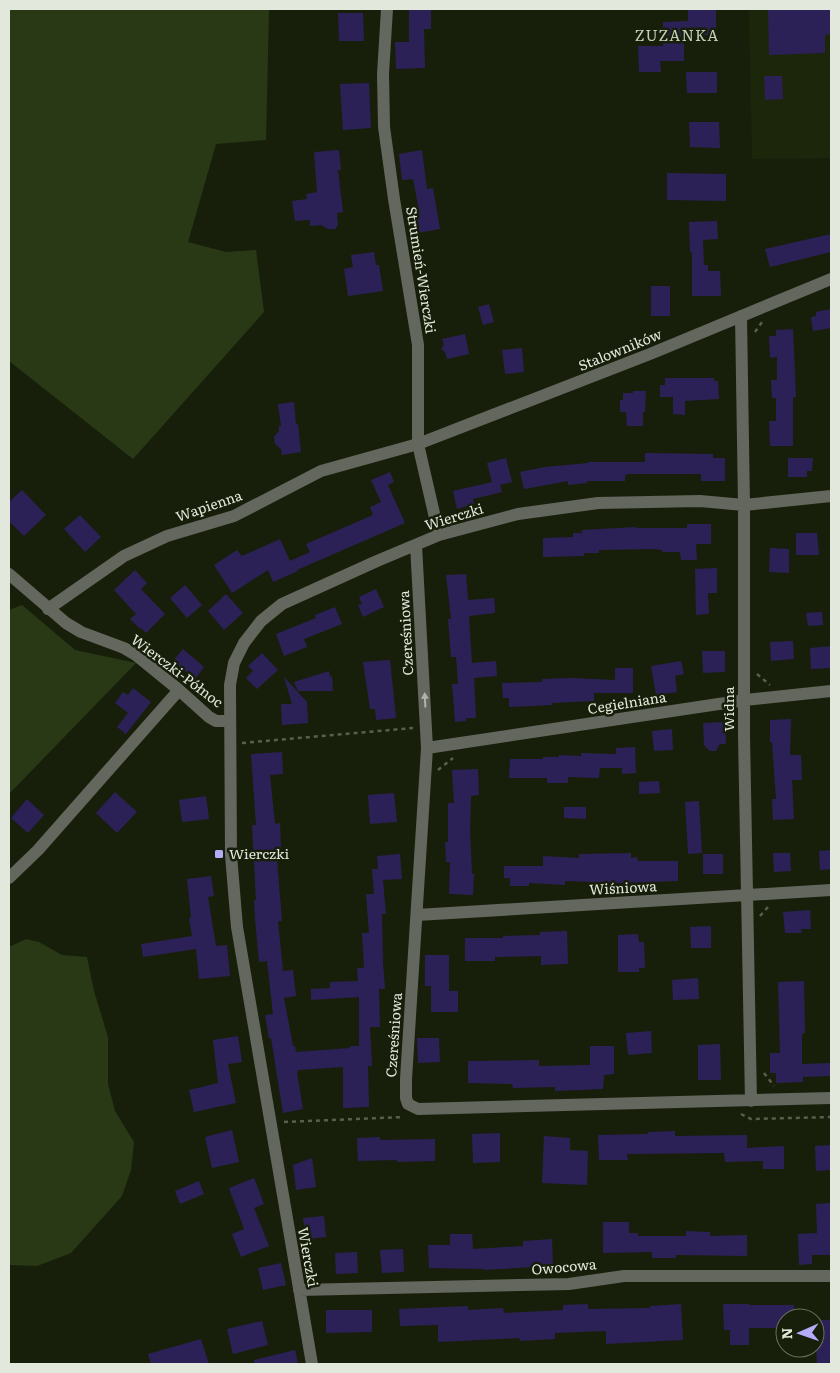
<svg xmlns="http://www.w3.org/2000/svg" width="840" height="1373" font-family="Literata,serif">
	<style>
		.built { fill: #1b260b }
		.green { fill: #2a3915 }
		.building { fill: #2c2156 }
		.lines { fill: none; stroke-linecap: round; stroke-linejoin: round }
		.path { stroke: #585f4d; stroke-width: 2.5; stroke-dasharray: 4 4; stroke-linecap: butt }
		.minor { stroke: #63675d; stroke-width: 12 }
		.oneway { fill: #afb4a9 }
		.poi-dot { fill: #b4acf9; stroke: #171f0b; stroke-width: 2 }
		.labels { text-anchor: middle; stroke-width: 5; stroke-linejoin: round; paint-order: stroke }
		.street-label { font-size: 14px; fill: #e2e8db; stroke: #171f0b }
		.poi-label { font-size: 14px; fill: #e2e8db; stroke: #171f0b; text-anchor: start }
		.neighbourhood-label { font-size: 15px; letter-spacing: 1px; fill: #c2ceb5; stroke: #171f0b }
	</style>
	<rect width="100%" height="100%" fill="#171f0b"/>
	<!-- built -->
	<path class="built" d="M749,9H831V158L752,159Z"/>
	<!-- green -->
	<path class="green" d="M9,9H269L266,140L216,144L188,242L226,252L256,250L264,312L133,459L9,361Z
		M22,605L75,650L136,663L9,794V610Z
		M26,939L39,942L62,955L87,957L94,991L108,1037V1084L115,1111L134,1142L131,1170L122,1196L71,1253L37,1266L9,1265V947Z"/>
	<!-- building -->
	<path class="building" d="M409,9H431V29H424L425,68L396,69L395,42H409Z
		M688,9H716V35H684V61H660L661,72H639L638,46H663V22L688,21Z
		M768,9H831V34L825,35V53L769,55Z
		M338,13H363L364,41H339Z
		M686,72H717V93H687Z
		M764,76H782L783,99L765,100Z
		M369,83L371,128L343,130L340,84Z
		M689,122H719L720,148L690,147Z
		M339,150L341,170H338L343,212L337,213L338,225L335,229H328L321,225L310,226V220L295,221L292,201L307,199L306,194L317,192L314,152Z
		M422,150L427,189L433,188L440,229L412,234L408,212L419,211L413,179L402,180L399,154Z
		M667,173L726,174V201L667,200Z
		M717,221L718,239L703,240L704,265H708V271H720L721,296H692V252H690L689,222Z
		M831,234V252L770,267L765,249Z
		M374,252L376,265H379L383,291L348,296L344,269L353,267L351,255Z
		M651,286H670V316H651Z
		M489,304L494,322L483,325L478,307Z
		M831,309V328L813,331L811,317L816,316V312Z
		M793,329L796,397H793V446H770L769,421H776V398H772L771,380H777V357L770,358L769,336H776V330Z
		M465,334L469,354L447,359L445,352L441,349L444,345L442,339Z
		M522,348L524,372L505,374L502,350Z
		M665,378H714V381H718L719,399L685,401V415L673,414V397H660V385H665Z
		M633,391H646L645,412H643V426H627L626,412H620V400H623V393H633Z
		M294,402L296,424H298L301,452L282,455L281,449L275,444L274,437L279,431V426H281L278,404Z
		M645,453L713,454V458H725V481H701V474H629L625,475V481H587V483L568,485V481L524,489L520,472L545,467L588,463V462H645Z
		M506,458L512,482L500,485L502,492L473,499L474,504L457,509L453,491L492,482L487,463Z
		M788,458H813L812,471H807V477H788Z
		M390,472L394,482L388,485L405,523L297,570L298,571L273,582L268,570L232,593L214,565L237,550L242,556L280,539L290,561L310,552L306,544L373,515L370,507L381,502L371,480Z
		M22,490L46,515L24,536L9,521V502Z
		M80,515L101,537L85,552L64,529Z
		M687,524H711V544H696L697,560H681L680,552H662V550L652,549L599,550V553H584V556L543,557V538L573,537V533H582V530L636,527V528H687Z
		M796,533H817L819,555H796Z
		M770,548L789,549V573L769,572Z
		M717,568V593H708L709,614L696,615L695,569Z
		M135,570L147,583L141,589L165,614L146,633L141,628L140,629L130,619L136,614L114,590Z
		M466,574L468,600L494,598L495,606V613L469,616L472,663L496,661L497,676L474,678L476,718H466V721L455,722L452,684H458L456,657H451L448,619H451L446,575Z
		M185,585L202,605L187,618L170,598Z
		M376,589L384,607L363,617L358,605L362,604L359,597Z
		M226,594L243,613L224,630L208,611Z
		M335,607L342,624L304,639L307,647L284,656L276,634L316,618L315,615Z
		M822,612L823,625L808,626L806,613Z
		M793,641L794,659L771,661L770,642Z
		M831,646V668L811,669L810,648Z
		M183,649L204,667L195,679L173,661Z
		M702,651H725V672L703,673Z
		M262,653L278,670L257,689L246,678L253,671L248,666Z
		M390,660L396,718L376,720L375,709H370L363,662Z
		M681,661L684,674L675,676L677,692L656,695L651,666Z
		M615,668H633V693H594V701L552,703V705L531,706L509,707V698H503L502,683L542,682V679L572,678L615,680Z
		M329,671L330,677L332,676L333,691H298L294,682Z
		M284,677L307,702L308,723L282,725L281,704H292Z
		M133,688L151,702L126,734L117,727L128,713L115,703L123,692L128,695Z
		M791,719L790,755H801L802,780H792L794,819L773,820L772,799H776L772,742H770V720Z
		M725,722L726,744H720L716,751H710L704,745L703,723Z
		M672,729L673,750L654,751L652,731Z
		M635,747L636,773L622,774V768H600L599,778L568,777V783H547V778H509L510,759H543V757H559V755L581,756V753L616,754V748Z
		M282,752L283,774L270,775L275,824L280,823L281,847H276L282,921H278L283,971L293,970L296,996L284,998L293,1046H295L296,1052L350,1048V1046H359V997L311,1000V989L330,988V982L358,981L357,968H364L362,933H369L366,894H374L372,869H378L377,856L400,854L402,879L383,880L386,914H382L383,962L385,989H379L380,1027H370L372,1066H368L369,1107L343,1108V1067L298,1070V1072L297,1073L303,1109L283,1113L271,1038H269L265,1015L273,1014L267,961L259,962L255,919L254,900H256L252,825H256L251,754Z
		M478,769L479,795L471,796L470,830L472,874H474L473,895L449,894L450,862H446L445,842H448V803H454L452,770Z
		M659,781L660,793L639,794V782Z
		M115,792L137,812L117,833L96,813Z
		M394,793L397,822L370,824L368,795Z
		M206,796L209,819L182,822L179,800Z
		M27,799L44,815L28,833L11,818Z
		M699,801L702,853L688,854L685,802Z
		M564,807H586V819L564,818Z
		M831,850V869L820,870L819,851Z
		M631,853V858L637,857L638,861H678V881L618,883L565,881V885L529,883V886H510V878H504V866H543V856L579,858V854Z
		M773,853H790L791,871L774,872Z
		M703,854H723V874H703Z
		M211,876L214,896L208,897L216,946L227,945L230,976L199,979L196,949L143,957L141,944L192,936L189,918H191L187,879Z
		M810,910L811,929H801L802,933H785L783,912Z
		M711,926V948H691L690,927Z
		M567,931L568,964L541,965V956L495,957V961H465V938H503V936L540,935V932Z
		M638,934L639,942H644L645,968H639V972H618V935Z
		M425,955H449V991H458V1012H431V986H425Z
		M698,978L699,999L673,1000L672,980Z
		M804,981L805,1033L802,1034V1064L831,1063V1076L803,1077V1082L776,1083V1073H770V1053H780L778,982Z
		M651,1031L652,1053L628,1055L626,1033Z
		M238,1036L242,1062L228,1064L236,1103L194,1112L189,1090L218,1083L213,1040Z
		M417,1038H439L440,1062L418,1063Z
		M720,1044L721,1080H698V1045Z
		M590,1046H614V1074L604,1075L603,1089L555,1091V1087L513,1088L512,1084L468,1083V1061L539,1060V1066L590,1065Z
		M232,1130L239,1162L212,1168L205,1137Z
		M675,1131V1136L747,1135V1148L784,1146V1169H763V1161L725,1162L724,1153L627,1154L628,1160H599L598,1135L648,1134V1132Z
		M500,1133V1162L473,1163L472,1134Z
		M544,1136L570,1138V1150L588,1151L587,1185L542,1183Z
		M380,1137V1140L435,1139V1161L397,1162V1160L358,1161L357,1138Z
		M831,1145V1170L816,1171L815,1146Z
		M312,1158L316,1187L296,1190L293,1165Z
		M254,1178L264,1204L254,1208L269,1246L241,1257L232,1234L244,1229L229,1188Z
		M199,1181L204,1194L180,1204L175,1191Z
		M831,1203V1255H812V1264L799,1265L798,1234L817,1233L816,1204Z
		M324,1216L326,1237L306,1239L303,1218Z
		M603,1222H629V1233H638V1236H686V1231L710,1232V1236L747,1235V1256L676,1255V1258H652V1252L603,1253Z
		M450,1234H472L473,1249L523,1246V1241L552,1239L553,1266L484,1270V1269L429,1268L428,1245H450Z
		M403,1249L404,1272L382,1273L380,1250Z
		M357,1252L358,1273L336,1274L335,1253Z
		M281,1263L286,1285L263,1290L258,1268Z
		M588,1304V1309L650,1308V1306L681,1304L683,1340L606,1344V1331L555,1333V1339L520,1341L519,1338L438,1342V1325L400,1326L399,1309L468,1306V1310L503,1308L504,1313L563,1310V1305Z
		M723,1304H749V1305H794L795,1318H785V1328H749V1345H730V1330H724Z
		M326,1310H372V1332L326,1333Z
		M818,1320H831V1364H817L816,1347L818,1346Z
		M262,1321L268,1345L233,1354L227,1329Z
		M201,1339L209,1364H151L148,1354Z
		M295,1350L298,1364H254V1360Z"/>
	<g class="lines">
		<!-- path -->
		<path class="path" d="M755,332L762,322
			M757,674L770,685
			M242,743L413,728
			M438,770L453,758
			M760,916L768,907
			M764,1073L774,1086
			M741,1114L751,1119L831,1117
			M284,1122L403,1117"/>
		<!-- minor -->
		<path class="minor" d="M387,9L383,74L384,127L394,199L418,345V444L439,535
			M741,316L744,505V736L751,1101
			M416,545L427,748L406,1079V1098L408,1104L418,1109L831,1098
			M9,574L66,623L81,632L124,648L136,655L179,690L209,717L216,721H230
			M48,609L124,556L167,536L234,516L321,471L418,444L650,354L831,279
			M427,748L745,700L831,691
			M9,878L38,850L179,690
			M417,915L831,890
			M299,1290L569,1284L624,1276H831
			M312,1364L237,927L231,855L230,685L234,663L244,643L261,621L282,604L377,561L439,535L518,514L598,503L700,501L744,505L831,496"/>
	</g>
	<!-- one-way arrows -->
	<defs><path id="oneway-solid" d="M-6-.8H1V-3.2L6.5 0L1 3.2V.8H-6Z" transform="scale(1.25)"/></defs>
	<use class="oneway" href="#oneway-solid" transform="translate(425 700) rotate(-93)"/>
	<!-- markers -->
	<rect class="poi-dot" x="214" y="849" width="10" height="10" rx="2.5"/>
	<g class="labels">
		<!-- street labels -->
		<g class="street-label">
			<text transform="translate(421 270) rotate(81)" y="5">Strumień-Wierczki</text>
			<text transform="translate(620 350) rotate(-22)" y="5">Stalowników</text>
			<text transform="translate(209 506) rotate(-19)" y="5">Wapienna</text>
			<text transform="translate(454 517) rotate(-17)" y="5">Wierczki</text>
			<text transform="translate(406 633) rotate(-93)" y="5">Czereśniowa</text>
			<text transform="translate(177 671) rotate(37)" y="5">Wierczki-Północ</text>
			<text transform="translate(627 703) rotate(-9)" y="5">Cegielniana</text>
			<text transform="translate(729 709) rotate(-90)" y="5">Widna</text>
			<text transform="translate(623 888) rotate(-3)" y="5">Wiśniowa</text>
			<text transform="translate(394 1035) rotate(-86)" y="5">Czereśniowa</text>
			<text transform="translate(308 1257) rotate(80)" y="5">Wierczki</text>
			<text transform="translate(564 1267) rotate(-5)" y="5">Owocowa</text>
		</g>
		<!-- poi labels -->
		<g class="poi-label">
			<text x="229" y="859">Wierczki</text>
		</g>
		<!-- neighbourhood labels -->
		<g class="neighbourhood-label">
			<text x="677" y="41">ZUZANKA</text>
		</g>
	</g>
	<!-- border -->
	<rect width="840" height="1373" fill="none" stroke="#e2e8db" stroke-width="20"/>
	<!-- north arrow -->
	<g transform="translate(800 1333) rotate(268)"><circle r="24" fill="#171f0b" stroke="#686f5e"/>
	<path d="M0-4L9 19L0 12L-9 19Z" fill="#b4acf9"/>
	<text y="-8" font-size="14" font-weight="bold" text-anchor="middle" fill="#e2e8db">N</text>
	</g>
</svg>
